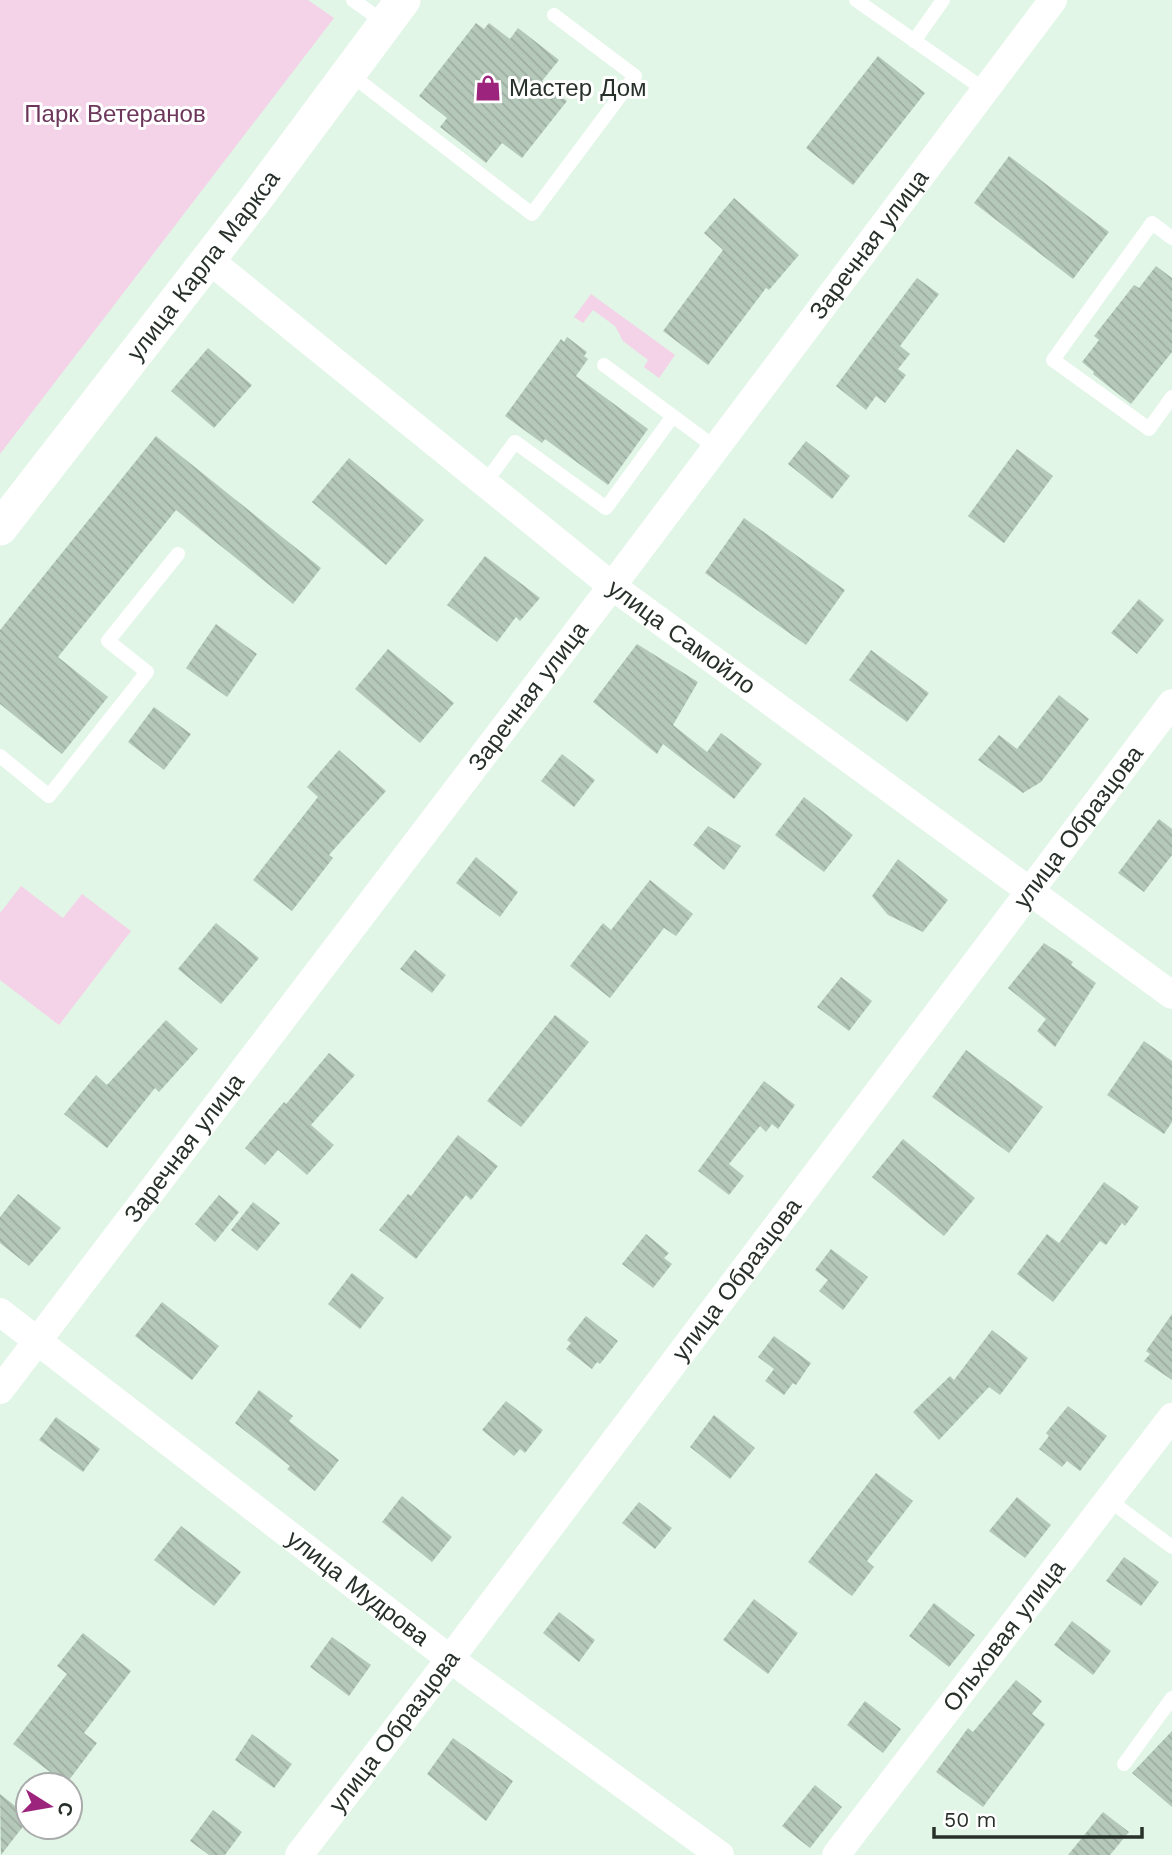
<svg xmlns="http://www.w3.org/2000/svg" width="1172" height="1855" font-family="'Work Sans',sans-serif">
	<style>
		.green { fill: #f4d2e7 }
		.building { fill: url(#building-back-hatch) }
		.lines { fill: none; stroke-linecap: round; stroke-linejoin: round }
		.service { stroke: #fff; stroke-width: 14 }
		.minor { stroke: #fff; stroke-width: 28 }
		.tertiary { stroke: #fff; stroke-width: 35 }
		.labels { text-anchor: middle; stroke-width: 6; stroke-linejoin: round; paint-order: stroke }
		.poi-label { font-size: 24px; fill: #28302a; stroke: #fff; text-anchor: start }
		.park-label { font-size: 24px; fill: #6d375b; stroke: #fff }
		.street-label { font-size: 24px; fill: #28302a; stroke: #fff }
	</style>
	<defs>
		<pattern id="building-back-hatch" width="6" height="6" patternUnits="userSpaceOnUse" patternTransform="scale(1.75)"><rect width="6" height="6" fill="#b5c9ba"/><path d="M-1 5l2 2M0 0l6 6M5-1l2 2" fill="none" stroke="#9cada0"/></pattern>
	</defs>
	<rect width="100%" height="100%" fill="#e1f6e7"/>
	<!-- green -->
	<path class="green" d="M0,0H308L334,18L0,454Z
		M591,294L675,355L659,378L644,367L648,360L623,341L615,326L593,310L583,323L574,317Z
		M21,886L63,918L82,894L131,931L59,1025L0,980V913Z"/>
	<!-- building -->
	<path class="building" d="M476,23L484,29L489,23L510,39L518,28L559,60L542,81L567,101L522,158L502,143L486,163L440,127L447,118L419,96Z
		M878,56L925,93L853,185L806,148Z
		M1009,156L1109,232L1073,279L974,203Z
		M734,198L799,255L769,290L766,288L708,365L663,331L723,250L704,233Z
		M1156,266L1172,278V352L1131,404L1093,374L1094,372L1082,362L1099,340L1094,336L1134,285L1139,288Z
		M917,278L939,294L900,346L910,354L898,369L906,375L885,403L876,396L866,410L836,386Z
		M567,337L587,352L584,356L588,359L576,376L648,429L608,485L545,439L542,443L505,416L561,339L564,342Z
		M208,348L252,385L214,428L171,391Z
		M156,436L321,568L293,604L176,510L58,657L108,697L62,754L0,704V630Z
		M806,441L850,476L832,499L788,464Z
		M1017,449L1053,476L1004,543L968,516Z
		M349,458L424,520L386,565L312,502Z
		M744,518L845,590L806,645L705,573Z
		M485,556L540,598L520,621L516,617L497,642L447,605Z
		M1139,599L1164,620L1137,654L1111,633Z
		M216,624L257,654L227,697L186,668Z
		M637,644L698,682L673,725L707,752L721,733L762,764L734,799L663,744L657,754L593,702Z
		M388,649L454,703L420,743L355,689Z
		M871,650L929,693L907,722L849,680Z
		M1059,695L1089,719L1041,782L1023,793L978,760L999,735L1017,749Z
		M154,707L191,734L164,770L128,742Z
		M339,750L386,791L329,855L333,858L292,911L253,880L318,797L307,787Z
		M562,754L595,780L574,807L541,781Z
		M804,797L853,835L824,872L775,835Z
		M1159,819L1172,829V855L1144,892L1118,873Z
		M708,826L741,846L724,870L693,845Z
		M476,857L518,892L500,917L456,883Z
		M898,859L948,900L923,932L888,915L872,896Z
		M650,880L693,914L676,936L664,928L610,998L570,966L603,923L611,930Z
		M216,923L259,958L221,1004L178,969Z
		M1044,943L1073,962L1071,965L1096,983L1055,1047L1037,1031L1046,1019L1008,988Z
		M415,950L446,975L432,993L400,969Z
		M841,977L872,1001L849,1031L817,1007Z
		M555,1015L589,1042L521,1127L487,1101Z
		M166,1020L198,1049L159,1092L155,1088L107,1148L64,1114L96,1075L107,1085Z
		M1144,1041L1172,1061V1122L1164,1134L1107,1095Z
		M966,1050L1043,1107L1009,1153L932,1097Z
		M329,1053L355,1075L311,1125L334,1145L307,1175L278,1150L265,1165L245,1148L284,1102L286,1104Z
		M764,1081L795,1105L778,1129L772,1124L766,1132L760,1126L729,1164L744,1176L729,1195L698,1171Z
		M458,1135L498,1166L471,1200L466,1195L416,1259L379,1230L408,1194L411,1196Z
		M903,1139L975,1198L944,1236L872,1177Z
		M1104,1182L1139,1207L1125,1226L1122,1223L1106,1245L1100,1241L1053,1302L1017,1274L1047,1234L1059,1243Z
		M18,1194L61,1228L29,1266L0,1243V1217Z
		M219,1195L239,1212L215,1242L195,1224Z
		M253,1202L280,1223L257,1251L231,1230Z
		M646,1234L669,1253L664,1258L672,1264L653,1288L622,1264Z
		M831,1249L868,1277L843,1310L819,1291L828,1280L815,1270Z
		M352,1273L384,1298L360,1329L328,1304Z
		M162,1302L219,1346L192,1380L135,1336Z
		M1172,1314V1380L1144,1361L1150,1354L1146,1351Z
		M586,1316L618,1341L600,1364L597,1362L592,1369L566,1349L571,1343L567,1340Z
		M992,1330L1028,1358L1000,1395L989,1387L939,1440L913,1412L950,1376L954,1380Z
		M774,1336L811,1363L796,1385L793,1383L784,1395L765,1381L774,1369L758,1357Z
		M259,1390L293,1416L289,1421L339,1460L315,1491L287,1469L290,1466L235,1423Z
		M506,1401L543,1430L525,1453L520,1449L514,1456L482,1430Z
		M1068,1406L1107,1436L1080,1471L1067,1461L1062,1467L1039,1449L1049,1436L1046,1433Z
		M714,1415L755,1448L730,1479L690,1447Z
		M56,1417L100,1449L83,1472L39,1440Z
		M876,1473L913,1501L867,1561L874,1567L852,1596L808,1562Z
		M402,1496L452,1537L432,1562L382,1522Z
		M1017,1497L1051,1525L1025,1558L989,1531Z
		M639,1502L672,1528L655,1549L622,1523Z
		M181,1526L241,1572L214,1606L154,1560Z
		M1124,1557L1159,1582L1141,1606L1106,1581Z
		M754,1599L798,1633L768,1674L723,1640Z
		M934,1603L975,1635L949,1667L909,1636Z
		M559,1612L595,1640L579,1662L543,1633Z
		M1072,1621L1111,1651L1093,1675L1054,1645Z
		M83,1633L131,1671L84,1733L97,1743L66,1784L13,1744L67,1674L57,1666Z
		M332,1637L371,1665L349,1696L310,1667Z
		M1016,1680L1042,1701L1032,1714L1045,1724L983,1807L936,1772L968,1728L973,1732Z
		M865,1701L901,1729L883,1753L847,1725Z
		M1172,1731V1807L1132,1773Z
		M252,1734L292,1764L274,1788L235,1760Z
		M453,1738L513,1781L486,1821L427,1774Z
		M815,1785L842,1807L810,1848L782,1826Z
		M0,1794L28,1816V1820L1,1855Z
		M213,1810L242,1832L225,1855H209L190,1841Z
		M1103,1812L1129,1832L1110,1855H1068Z"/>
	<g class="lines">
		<!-- service -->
		<path class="service" d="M353,0L385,23
			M856,0L985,90
			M914,41L943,0
			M350,74L532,214L635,76L554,15
			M1172,238L1152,223L1053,360L1149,429L1172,397
			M604,365L716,448
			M485,483L515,442L606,508L673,416
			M0,756L49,796L147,672L108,641L178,554
			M1109,1500L1172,1547
			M1124,1764L1172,1698"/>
		<!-- minor -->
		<g class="minor">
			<path id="s1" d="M208,259L612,586L1172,995"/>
			<path id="s2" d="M0,1312L450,1659L720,1855"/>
			<path id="s3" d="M0,1390L612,586L1053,0"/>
			<path id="s4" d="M299,1855L450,1659L1172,703"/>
			<path id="s5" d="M836,1855L1172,1417"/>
		</g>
		<!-- tertiary -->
		<path class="tertiary" id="s6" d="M0,528L253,202L403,0"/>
	</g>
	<!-- icons -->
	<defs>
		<g id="shop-bare" transform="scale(2.1)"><path d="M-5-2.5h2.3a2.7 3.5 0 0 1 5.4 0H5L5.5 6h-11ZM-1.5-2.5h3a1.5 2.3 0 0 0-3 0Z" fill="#9d247c" stroke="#fff" stroke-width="2.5" paint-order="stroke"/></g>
	</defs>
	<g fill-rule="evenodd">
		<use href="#shop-bare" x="488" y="88"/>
	</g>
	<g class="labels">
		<!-- poi labels -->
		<g class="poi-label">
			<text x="509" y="96">Мастер Дом</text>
		</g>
		<!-- park labels -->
		<g class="park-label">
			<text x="115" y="122">Парк Ветеранов</text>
		</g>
		<!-- street labels -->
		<g class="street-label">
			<text dy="8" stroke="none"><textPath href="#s3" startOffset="1438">Заречная улица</textPath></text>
			<text dy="8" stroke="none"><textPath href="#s6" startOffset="332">улица Карла Маркса</textPath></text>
			<text dy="8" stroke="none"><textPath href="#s1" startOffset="606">улица Самойло</textPath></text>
			<text dy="8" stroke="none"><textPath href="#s3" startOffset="872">Заречная улица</textPath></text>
			<text dy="8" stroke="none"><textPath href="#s4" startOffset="1290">улица Образцова</textPath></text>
			<text dy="8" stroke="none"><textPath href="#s3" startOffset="304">Заречная улица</textPath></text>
			<text dy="8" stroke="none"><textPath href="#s4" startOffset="723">улица Образцова</textPath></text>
			<text dy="8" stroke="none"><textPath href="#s2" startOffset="452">улица Мудрова</textPath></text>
			<text dy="8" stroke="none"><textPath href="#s5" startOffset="276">Ольховая улица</textPath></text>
			<text dy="8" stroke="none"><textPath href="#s4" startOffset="156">улица Образцова</textPath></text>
		</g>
	</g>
	<!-- north arrow -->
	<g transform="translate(49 1806) rotate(101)"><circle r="33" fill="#ffffff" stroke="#a9acaa" stroke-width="2"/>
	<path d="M0-5L12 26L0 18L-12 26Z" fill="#9d247c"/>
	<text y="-10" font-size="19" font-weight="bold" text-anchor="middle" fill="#28302a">С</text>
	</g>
	<!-- scale -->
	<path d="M934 1827v10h208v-10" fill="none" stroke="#28302a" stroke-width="3.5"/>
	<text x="944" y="1827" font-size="21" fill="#28302a" stroke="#ffffff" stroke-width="5" paint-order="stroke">50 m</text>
</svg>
